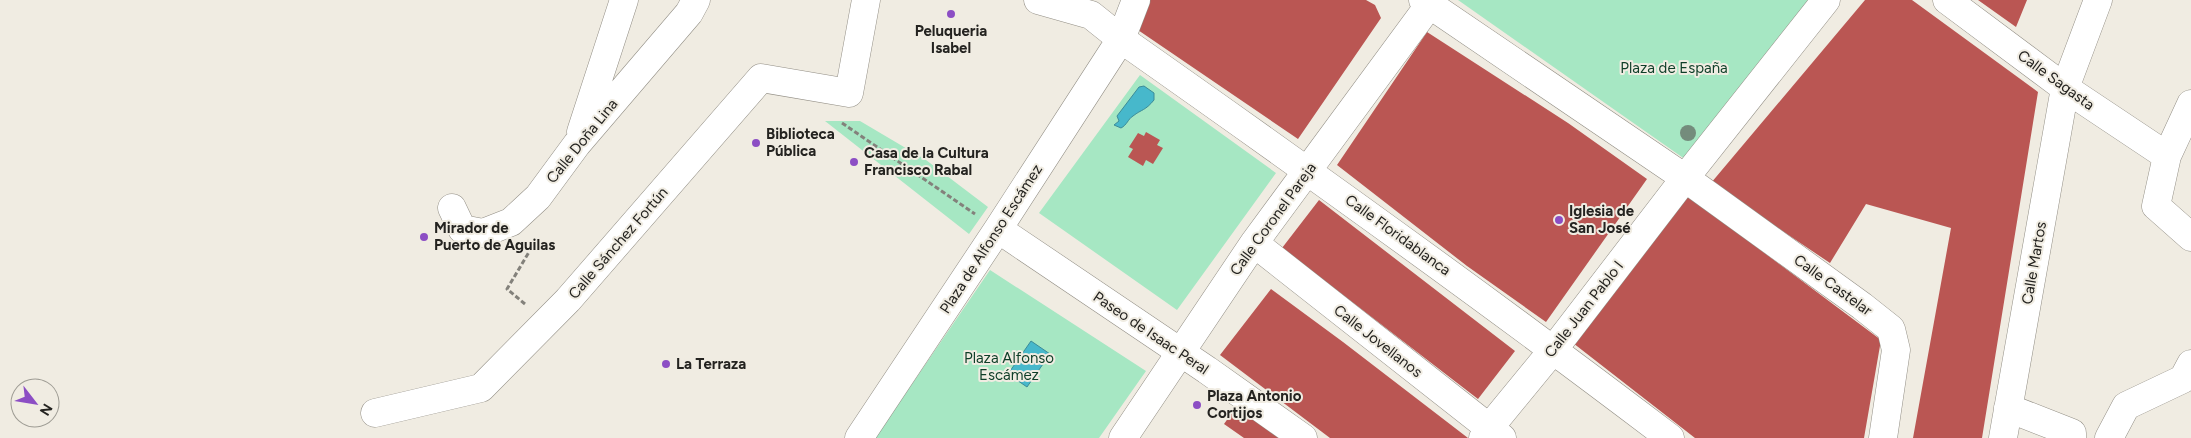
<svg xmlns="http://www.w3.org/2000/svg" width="2191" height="438" font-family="Figtree,sans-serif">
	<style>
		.green { fill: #a6e7c3 }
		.water { fill: #47b8cb; stroke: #3c8b98 }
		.building { fill: #ba5653 }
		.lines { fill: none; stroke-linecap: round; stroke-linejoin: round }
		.minor-casing { stroke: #928e85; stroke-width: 29 }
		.path { stroke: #83817b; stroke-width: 3; stroke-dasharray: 5 2.5; stroke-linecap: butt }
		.minor { stroke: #fff; stroke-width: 28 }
		.tree { fill: #748c7c }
		.poi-dot { fill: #8c4ec4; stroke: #f0ece2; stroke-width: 2 }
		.labels { text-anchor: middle; stroke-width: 4; stroke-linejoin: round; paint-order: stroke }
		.poi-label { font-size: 15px; font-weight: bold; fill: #242320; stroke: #f0ece2; text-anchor: start }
		.park-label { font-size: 15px; fill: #0e3e28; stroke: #f0ece2 }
		.street-label { font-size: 15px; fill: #242320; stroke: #f0ece2 }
	</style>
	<rect width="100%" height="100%" fill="#f0ece2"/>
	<!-- green -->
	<path class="green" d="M1458,0H1809L1689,162Z
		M1140,75L1276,173L1177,310L1039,213Z
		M825,121H860L926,160L988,207L969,234Z
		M990,270L1146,371L1099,438H875Z"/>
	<!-- water -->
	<path class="water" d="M1144,86L1154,93V100C1145,111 1142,109 1133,116C1128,119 1127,125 1121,128L1114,125L1119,121L1117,116L1139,87Z
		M1031,341L1050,354L1027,387L1008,374Z"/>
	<!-- building -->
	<path class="building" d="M1146,0H1366L1375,5L1381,18L1298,139L1135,28Z
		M1865,0H1912L2038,92L1982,438H1913L1951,228L1866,204L1830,263L1711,183Z
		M1978,0H2027L2016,27Z
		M1427,32L1568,123L1647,179L1546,322L1467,266L1337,165Z
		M1146,132L1160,140L1157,145L1163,148L1153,164L1146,160L1143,166L1128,157L1133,149L1129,147L1138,133L1144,136Z
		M1687,195L1881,340L1864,438H1695L1573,343Z
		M1319,200L1515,351L1478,399L1282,248Z
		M1271,289L1343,342L1468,438H1330L1220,355Z
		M1236,407L1279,438H1244L1224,424Z"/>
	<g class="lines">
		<!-- minor casing -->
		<g class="minor-casing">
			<path id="minor" d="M1038,0L1091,15L1121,39C1306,169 1490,301 1670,438
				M1423,0L1685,178L1862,306L1891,329L1896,350L1883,438
				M1947,0L2065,88L2167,156
				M2191,104L2167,156L2156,206L2191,237
				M581,132L624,0
				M452,208L462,229L483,233L511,222L538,197L577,144L689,13L696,0
				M998,229L1207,370L1303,438
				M1254,243L1502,438
				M2008,408L2072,433V438
				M375,413L481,388L568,300L761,78L849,93L866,0
				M859,438L998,229L1121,39L1136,0
				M1123,438L1254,243L1433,0
				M1483,438L1489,428L1553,350L1685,178L1826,0
				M2003,438L2065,88L2098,0
				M2109,438L2126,406L2183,379L2191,364"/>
		</g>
		<!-- path -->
		<path class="path" d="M842,123L975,214
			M525,304L507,289L535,242"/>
		<!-- minor -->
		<use href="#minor" class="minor"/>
	</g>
	<!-- trees -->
	<circle class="tree" cx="1688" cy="133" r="8"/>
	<!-- markers -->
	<g class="poi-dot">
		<circle cx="951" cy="14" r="5"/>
		<circle cx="756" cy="143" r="5"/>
		<circle cx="854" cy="162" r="5"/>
		<circle cx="1559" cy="220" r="5"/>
		<circle cx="424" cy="237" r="5"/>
		<circle cx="666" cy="364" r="5"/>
		<circle cx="1197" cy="405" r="5"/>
	</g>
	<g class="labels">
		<!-- poi labels -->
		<g class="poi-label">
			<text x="951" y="36" text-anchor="middle">Peluqueria<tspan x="951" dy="17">Isabel</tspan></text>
			<text x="766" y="139">Biblioteca<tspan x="766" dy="17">Pública</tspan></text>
			<text x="864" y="158">Casa de la Cultura<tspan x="864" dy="17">Francisco Rabal</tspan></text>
			<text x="1569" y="216">Iglesia de<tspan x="1569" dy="17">San José</tspan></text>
			<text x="434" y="233">Mirador de<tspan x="434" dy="17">Puerto de Aguilas</tspan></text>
			<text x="676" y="369">La Terraza</text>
			<text x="1207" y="401">Plaza Antonio<tspan x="1207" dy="17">Cortijos</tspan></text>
		</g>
		<!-- park labels -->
		<g class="park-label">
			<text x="1674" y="73">Plaza de España</text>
			<text x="1009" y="363">Plaza Alfonso<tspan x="1009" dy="17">Escámez</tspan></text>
		</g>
		<!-- street labels -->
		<g class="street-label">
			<text transform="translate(2056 80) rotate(36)" y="5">Calle Sagasta</text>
			<text transform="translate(582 141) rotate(-51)" y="5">Calle Doña Lina</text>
			<text transform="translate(1273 219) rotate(-54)" y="5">Calle Coronel Pareja</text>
			<text transform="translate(1398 235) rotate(36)" y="5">Calle Floridablanca</text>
			<text transform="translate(991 239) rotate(-57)" y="5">Plaza de Alfonso Escámez</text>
			<text transform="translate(618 243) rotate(-49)" y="5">Calle Sánchez Fortún</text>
			<text transform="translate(2034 263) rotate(-80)" y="5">Calle Martos</text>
			<text transform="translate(1833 285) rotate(36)" y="5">Calle Castelar</text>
			<text transform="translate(1584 309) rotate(-52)" y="5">Calle Juan Pablo I</text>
			<text transform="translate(1151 333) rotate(34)" y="5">Paseo de Isaac Peral</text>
			<text transform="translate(1378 341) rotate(38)" y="5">Calle Jovellanos</text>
		</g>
	</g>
	<!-- north arrow -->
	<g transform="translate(35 403) rotate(121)"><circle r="24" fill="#f0ece2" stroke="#9e9c94"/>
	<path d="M0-4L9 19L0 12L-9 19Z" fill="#8c4ec4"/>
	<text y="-8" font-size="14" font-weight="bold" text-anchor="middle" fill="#242320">N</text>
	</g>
</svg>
